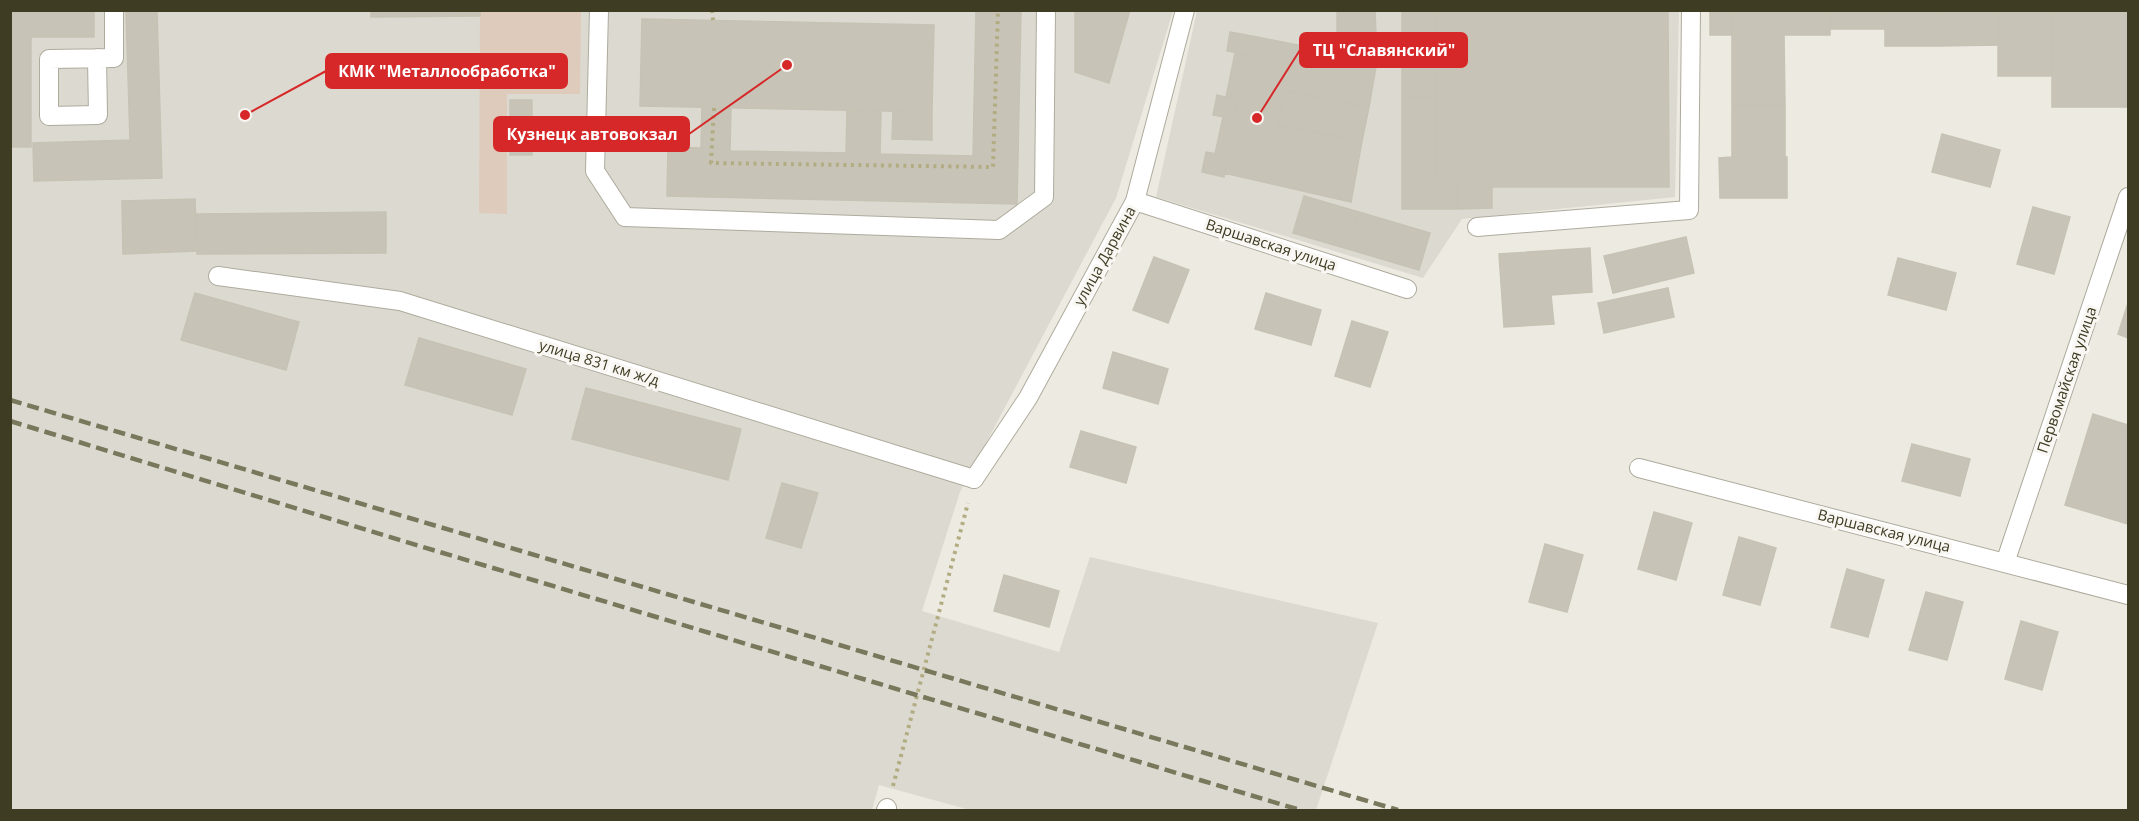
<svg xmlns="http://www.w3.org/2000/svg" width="2139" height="821" font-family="'Open Sans',sans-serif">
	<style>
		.built { fill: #dcd9d0 }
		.green { fill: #decbbb }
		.building { fill: #c7c4b7; stroke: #c6c2b4; stroke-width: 1.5 }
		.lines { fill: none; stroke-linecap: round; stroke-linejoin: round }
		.lane-casing { stroke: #aeab9d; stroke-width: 20 }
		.street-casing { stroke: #aeab9d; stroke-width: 20 }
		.path { stroke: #b1ac82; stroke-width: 4; stroke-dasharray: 3 4.5; stroke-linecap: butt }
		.lane { stroke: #fff; stroke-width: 18 }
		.street { stroke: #fff; stroke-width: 18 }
		.rail { stroke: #79785c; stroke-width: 4.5; stroke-dasharray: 12 6; stroke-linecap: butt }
		.labels { text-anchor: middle; stroke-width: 6; stroke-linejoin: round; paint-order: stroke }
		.street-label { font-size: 15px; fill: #3e3c22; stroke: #f9f7f3 }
		.leader { fill: none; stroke: #d62828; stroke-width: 2 }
		.callout-dot { fill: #d62828; stroke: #f9f7f3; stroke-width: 2 }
		.callout { fill: #d62828; stroke: #d62828; stroke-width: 2 }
		.callout-label { font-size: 16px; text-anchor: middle; font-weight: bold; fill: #fff }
	</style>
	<rect width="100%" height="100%" fill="#edeae2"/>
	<!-- built -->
	<path class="built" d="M10,11H1173L1116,198L960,492L922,611L1059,652L1090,557L1378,623L1316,810H970L879,785L872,810H11Z
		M1197,11H1679L1675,197L1462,219L1423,278L1156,197Z"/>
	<!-- green -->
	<path class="green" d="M480,11H581L580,94H507V214L479,213Z"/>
	<!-- building -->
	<path class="building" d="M10,10H94V37H31V147H10Z
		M371,10H480V16L371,17Z
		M976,10H1021L1017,204L667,196L668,147L701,148L702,107L731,108L730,151L846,153L847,110L881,111L880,154L973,156Z
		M1075,10H1130L1109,83L1075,72Z
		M1337,10H1375L1377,61L1337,53Z
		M1402,10H1436V97H1402Z
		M1436,10H1668L1669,187H1492V208L1458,209V179H1436Z
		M1710,10H1732V35H1710Z
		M1732,10H1830V35H1732Z
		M1830,10H1885V29H1830Z
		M1885,10H1939V46H1885Z
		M1939,10H1998V45L1939,46Z
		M1998,10H2052V76H1998Z
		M2052,10H2128V107H2052Z
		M157,11L162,178L34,181L33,143L130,140L126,12Z
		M642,19L934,25L932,112L640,106Z
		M1230,32L1252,36L1248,55L1227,51Z
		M1732,35H1784L1785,105H1732Z
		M1252,36L1377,61L1369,107L1285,91L1278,125L1362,141L1351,202L1224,173L1228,156L1215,154L1223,117L1235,119L1238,100L1226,97L1235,53L1248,55Z
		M1285,91L1369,107L1362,141L1278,125Z
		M1217,95L1238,100L1235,119L1213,115Z
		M1402,97H1436V179H1458V209H1402Z
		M510,100H532V155H510Z
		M1732,105H1785V157H1732Z
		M893,112H932V140L892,139Z
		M1942,134L2000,150L1990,187L1932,172Z
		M1206,152L1228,156L1224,177L1202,172Z
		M1732,157H1787V198H1720L1719,158Z
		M1304,196L1359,212L1348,249L1293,233Z
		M195,199L197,251L123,254L122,201Z
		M2033,207L2070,217L2054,274L2017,264Z
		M386,212V253L197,254V214Z
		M1359,212L1430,233L1419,270L1348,249Z
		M1686,237L1694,273L1613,293L1604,256Z
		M1590,248L1592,292L1551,295L1554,324L1504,327L1499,254Z
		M1154,257L1189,270L1168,323L1133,310Z
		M1898,258L1956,273L1946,310L1888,295Z
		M1668,288L1674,317L1604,333L1598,303Z
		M195,293L299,322L286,370L181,340Z
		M1266,293L1321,310L1311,345L1255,329Z
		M2128,303V338L2118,334Z
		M1352,321L1388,332L1370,387L1335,376Z
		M419,338L526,369L512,415L405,385Z
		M1113,352L1168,369L1158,404L1103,388Z
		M586,388L741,429L728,480L572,439Z
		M2093,414L2128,425V524L2065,505Z
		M1081,431L1136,447L1126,483L1070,467Z
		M1912,444L1970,459L1960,496L1902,481Z
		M782,483L818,493L801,548L766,538Z
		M1654,512L1692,523L1676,580L1638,569Z
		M1739,537L1776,548L1760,605L1723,595Z
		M1545,544L1583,555L1567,612L1529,602Z
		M1847,569L1884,580L1868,637L1831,627Z
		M1004,575L1059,591L1049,627L994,611Z
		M1926,592L1963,602L1947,660L1909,650Z
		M2021,621L2058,632L2042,690L2005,679Z"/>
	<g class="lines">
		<!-- lane casing -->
		<g class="lane-casing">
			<path id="lane" d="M599,10L595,171L625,217L999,230L1044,197L1046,10
				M97,58L98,115L49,116V59L114,58V10
				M1477,227L1689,210L1691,10
				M218,276L400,301L974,479
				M886,810L887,808"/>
		</g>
		<!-- street casing -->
		<g class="street-casing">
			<path id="street" d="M1135,201L1407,289
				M1639,468L2128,595
				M974,479L1028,398L1135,201L1185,10
				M2005,563L2128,197"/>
		</g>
		<!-- path -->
		<path class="path" d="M712,10L713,20
			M714,108L711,163L993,167L998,10
			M893,786L968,503"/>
		<!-- lane -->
		<use href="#lane" class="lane"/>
		<!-- street -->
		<use href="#street" class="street"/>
		<!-- rail -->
		<path class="rail" d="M10,400L1398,810
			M10,421L403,541L1300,810"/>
	</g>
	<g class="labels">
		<!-- street labels -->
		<g class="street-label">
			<text transform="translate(1271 245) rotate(18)" y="5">Варшавская улица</text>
			<text transform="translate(1105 256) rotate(-61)" y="5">улица Дарвина</text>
			<text transform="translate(599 363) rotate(17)" y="5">улица 831 км ж/д</text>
			<text transform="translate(2067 380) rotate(-71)" y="5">Первомайская улица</text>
			<text transform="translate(1884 531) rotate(14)" y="5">Варшавская улица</text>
		</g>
	</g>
	<!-- callouts -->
	<path class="leader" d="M1257 118L1300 50M245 115L326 71M787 65L689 134"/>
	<g class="callout-dot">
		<circle cx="1257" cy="118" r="6"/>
		<circle cx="245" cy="115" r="6"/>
		<circle cx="787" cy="65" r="6"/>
	</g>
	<g class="callout">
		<rect x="1300" y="33" width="167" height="34" rx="6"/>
		<rect x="326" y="54" width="241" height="34" rx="6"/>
		<rect x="494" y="117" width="195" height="34" rx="6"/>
	</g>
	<g class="callout-label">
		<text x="1384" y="56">ТЦ "Славянский"</text>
		<text x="447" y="77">КМК "Металлообработка"</text>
		<text x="592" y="140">Кузнецк автовокзал</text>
	</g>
	<!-- border -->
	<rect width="2139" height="821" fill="none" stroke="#3e3c22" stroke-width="24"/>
</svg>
